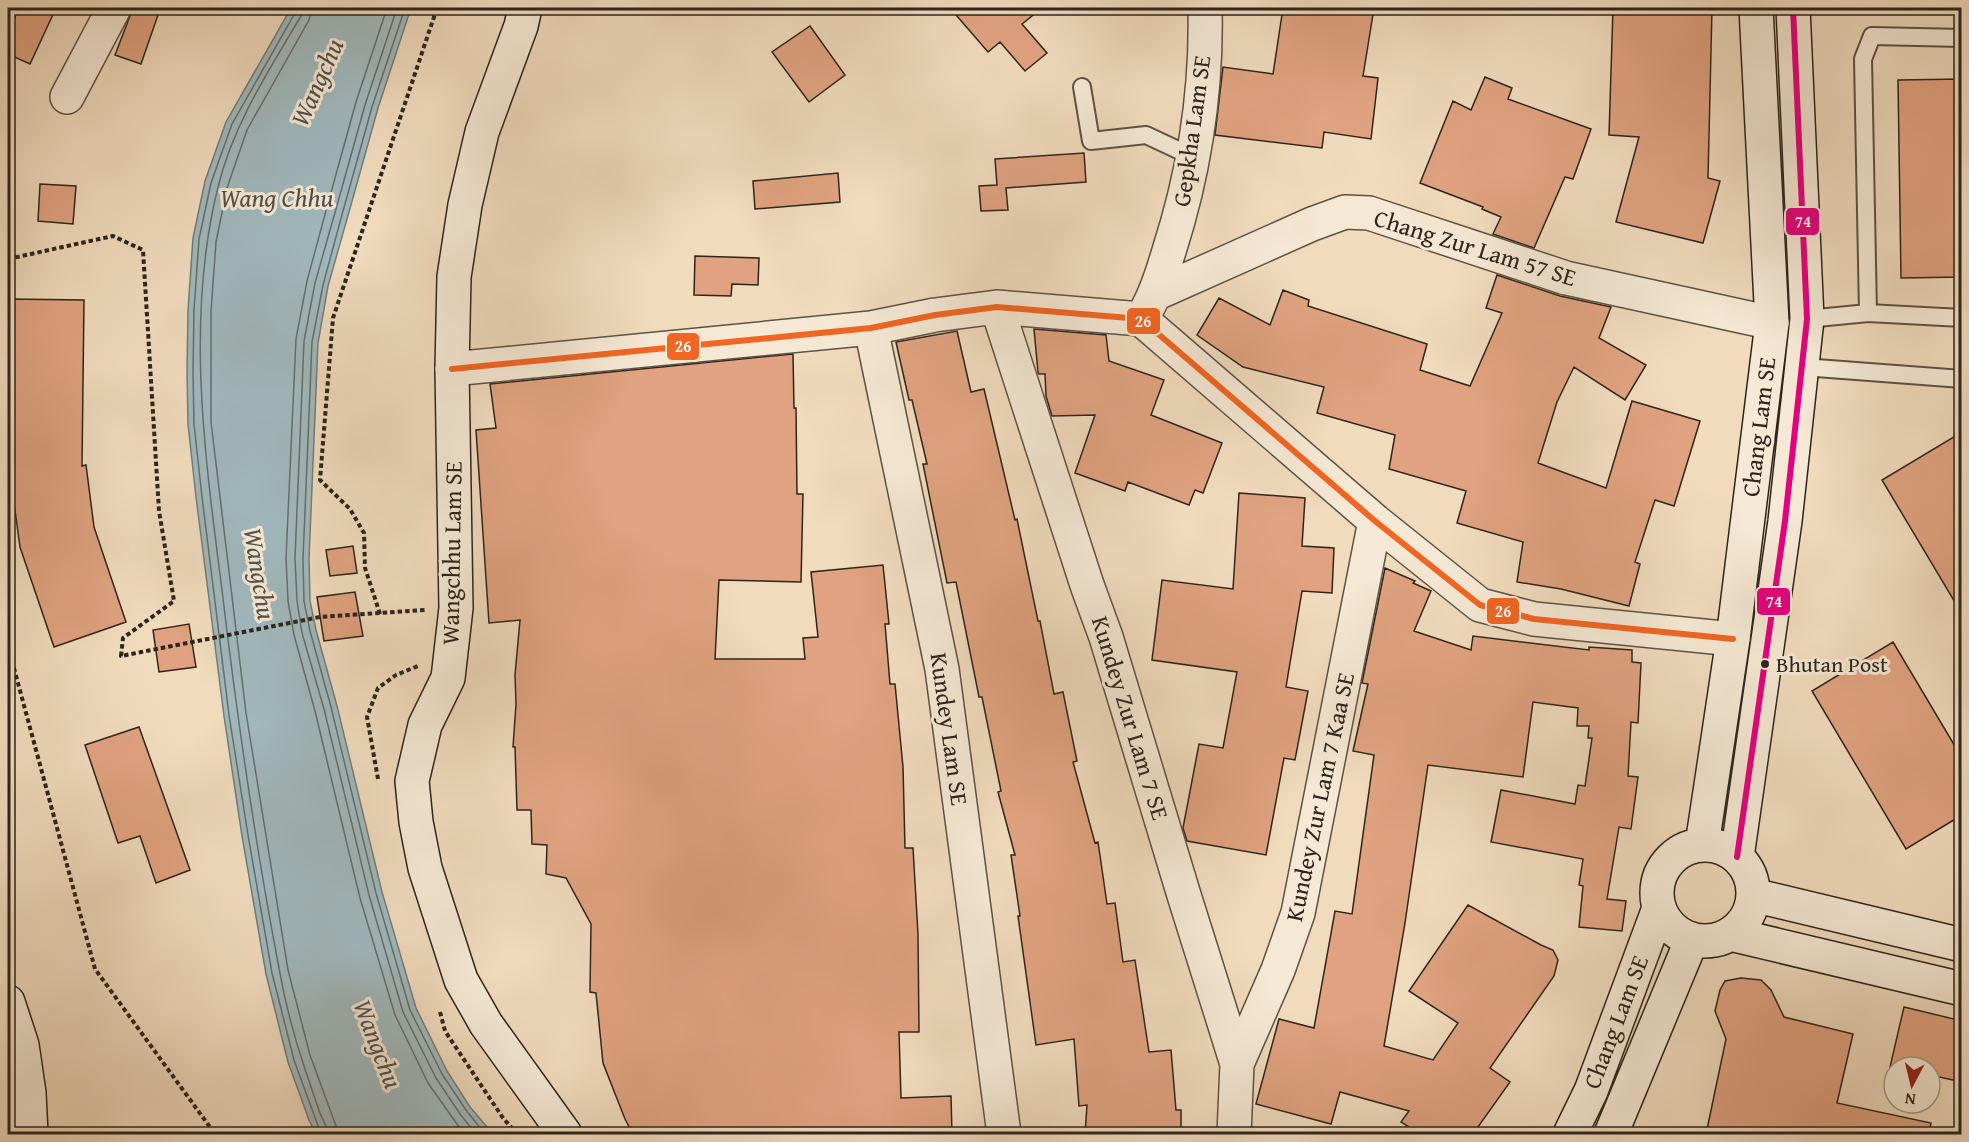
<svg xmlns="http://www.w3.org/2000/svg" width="1969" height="1142" font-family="'Gentium Book Plus',serif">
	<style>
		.water { fill: #a0b8bc; stroke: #727d7c; stroke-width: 1.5 }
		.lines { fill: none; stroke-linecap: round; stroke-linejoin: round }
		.shore { stroke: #666e6c; stroke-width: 1.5 }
		.building { fill: #e0a280; stroke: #2d251c; stroke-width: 1.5 }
		.lane-casing { stroke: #5e5244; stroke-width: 20 }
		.street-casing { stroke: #5e5244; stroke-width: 36 }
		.secondary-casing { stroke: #2d251c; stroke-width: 36 }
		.path { stroke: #2d251c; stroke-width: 4; stroke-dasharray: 4.5 3; stroke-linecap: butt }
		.lane { stroke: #f5e8d4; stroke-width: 16 }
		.street { stroke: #f5e8d4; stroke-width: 33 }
		.secondary { stroke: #f5e8d4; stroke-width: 33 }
		.bus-1-casing { stroke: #f5e8d4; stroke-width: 10 }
		.bus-2-casing { stroke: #f5e8d4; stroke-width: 10 }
		.bus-1 { stroke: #f26522; stroke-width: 6 }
		.bus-2 { stroke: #e5007d; stroke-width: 6 }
		.bus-dot { fill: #2d251c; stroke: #f5e8d4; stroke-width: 2 }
		.labels { text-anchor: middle; stroke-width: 6; stroke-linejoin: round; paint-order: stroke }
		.bus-label { font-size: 22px; fill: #2d251c; stroke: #f5e8d4; text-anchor: start }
		.street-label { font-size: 24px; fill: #2d251c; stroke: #f5e8d4 }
		.water-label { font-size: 26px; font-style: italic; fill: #50514c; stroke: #f5e8d4 }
		.line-badge { stroke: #f5e8d4; stroke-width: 2 }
		.badge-label { font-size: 16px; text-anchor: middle; font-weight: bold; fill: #fff }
	</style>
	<rect width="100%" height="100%" fill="#f0dbbd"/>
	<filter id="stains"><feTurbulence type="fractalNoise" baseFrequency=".00333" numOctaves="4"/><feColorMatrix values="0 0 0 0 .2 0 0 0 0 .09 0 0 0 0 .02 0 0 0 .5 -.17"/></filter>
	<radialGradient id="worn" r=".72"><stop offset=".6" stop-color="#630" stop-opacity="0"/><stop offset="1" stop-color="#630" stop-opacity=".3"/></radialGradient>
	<!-- water -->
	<path class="water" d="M291,8H411L378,108L349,212L328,286L318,343L309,559L310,601L316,630L337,706L382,892L416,1008L447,1071L470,1107L493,1134H316L309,1120L288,1062L266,974L242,836L224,716L196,497L188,424L187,373L188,310L193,238L205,181L226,122Z"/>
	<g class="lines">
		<!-- shore -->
		<path class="shore" d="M296,8L295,13L232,124L211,183L199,239L194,310L193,373L194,424L202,497L229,715L248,835L272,973L294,1060L321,1134
			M303,8L301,16C269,70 233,125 218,187C185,319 205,457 222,590C237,717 255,843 279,968C285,1002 294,1037 305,1069C310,1084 315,1099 320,1113C323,1121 327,1126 328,1134
			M312,8L309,20L247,130L227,188L216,242L211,311V422L246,713L288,970L310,1055L336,1126L337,1134
			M387,8L356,102L327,207L307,281L296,339L286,558L288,601L294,635L315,711L360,898L395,1015L428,1083L464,1134
			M397,8L365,105L336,209L315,283L304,341L295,558L297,601L302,633L324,709L369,895L403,1012L436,1078L460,1114L476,1134
			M405,8L372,107L343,211L323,285L312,342L303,559L304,601L310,631L331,707L376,893L410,1010L442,1074L466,1110L485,1134"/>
	</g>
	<!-- building -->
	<path class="building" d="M19,8H56L30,64L8,54V33Z
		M133,8H145L159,12L141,64L115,55Z
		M950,8H1042L1022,24L1047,53L1025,71L1000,42L988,52Z
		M1283,8H1374L1363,76L1378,78L1371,139L1324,132L1322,148L1215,135L1223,67L1273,74Z
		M1613,8H1712L1708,178L1720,181L1703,243L1616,222L1639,137L1609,135Z
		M810,26L845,75L809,102L772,52Z
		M1485,77L1512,88L1508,99L1591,129L1573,179L1565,177L1534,248L1493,234L1501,217L1482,209L1483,207L1420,183L1453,101L1471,110Z
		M1962,79V277L1901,278L1898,80Z
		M1084,153L1086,182L1006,188L1008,210L981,211L979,186L997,185L995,159Z
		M838,173L840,202L755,209L753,181Z
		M40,184L76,186L73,224L38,221Z
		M695,256L759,258L758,285L732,284L731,296L694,295Z
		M1497,275L1560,296L1611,307L1599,338L1646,365L1625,400L1574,367L1557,402L1538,463L1606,488L1632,401L1700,421L1674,506L1655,500L1635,562L1640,564L1629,606L1561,589L1517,582L1523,542L1457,523L1466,491L1389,469L1395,435L1317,413L1324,387L1243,367L1197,335L1219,298L1270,325L1283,290L1309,300L1308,306L1427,344L1420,370L1470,386L1502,313L1486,308Z
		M8,299L84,300L82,466L86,465L94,527L126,622L54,647L20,547L8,459Z
		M1034,329L1106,335L1109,361L1164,380L1151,415L1222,443L1203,493L1195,490L1189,505L1128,482L1125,491L1075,473L1095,415L1052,416L1046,396L1045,374H1039L1038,372Z
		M957,331L971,392L984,389L1015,520L1017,519L1038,621H1040L1054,694L1063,692L1077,761L1073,762L1095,843L1098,842L1107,904L1115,903L1123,962L1135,960L1149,1052L1171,1050L1176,1110H1181V1134H1085L1087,1105L1079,1106L1074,1039L1036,1045L1018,916H1020L1011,855H1015L998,792L1001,791L982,697H979L956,582L947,583L923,464H927L912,400H909L896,342Z
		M793,354L794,408H796L797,494H803L801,582L719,580L715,659H805L803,638L818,637L811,572L883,565L889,624H885L890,684H895L903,767L905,848H913L918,934L919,1032H899L901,1098L951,1096L952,1134H633L625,1119L603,1063L596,993L590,992L591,924L566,878L546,874L547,845L532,844L531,810H517L515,747H513L516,704L515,675L520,620L489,623L476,430L496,428L490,384Z
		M1962,432V614L1882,480Z
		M1239,493L1305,498L1302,546L1334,548L1332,593L1302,591L1286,687L1308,691L1295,760L1284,758L1266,855L1187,841L1183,828L1199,744L1223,748L1237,672L1152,660L1162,580L1233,589Z
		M353,546L357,573L330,576L326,550Z
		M1385,568L1415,581L1413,583L1431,591L1414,631L1471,650L1473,636L1589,650V647L1632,650V662L1641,663L1638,723L1631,722L1628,776L1638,777L1631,829L1619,827L1607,899L1626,901L1622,931L1579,927L1583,886L1579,885L1583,859L1491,842L1501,790L1575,804L1578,785L1585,786L1592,738H1588L1589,726H1577L1578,708L1533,702L1523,777L1428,765L1405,923L1384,1046L1433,1060L1458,1023L1409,991L1468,905L1541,945L1553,950L1558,960L1554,976L1490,1068L1510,1082L1473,1134H1420L1401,1122L1409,1111L1340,1092L1331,1124L1256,1104L1279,1019L1314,1028L1335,911L1352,914L1374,755L1353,751L1368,684L1362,683Z
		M355,592L363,636L324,641L317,597Z
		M189,624L196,667L159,672L153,630Z
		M1893,642L1962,758V815L1906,849L1812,691Z
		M139,727L190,870L156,883L140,836L118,843L85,745Z
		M1741,978L1761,980L1771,990L1784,1017L1853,1034L1837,1103L1931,1123L1929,1134H1706L1726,1039L1715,1011L1720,990L1725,981Z
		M1904,1007L1962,1021V1082L1930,1075V1067H1890Z"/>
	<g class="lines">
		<!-- lane casing -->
		<g class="lane-casing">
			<path id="lane" d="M1082,87L1091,141L1146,135L1193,157
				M1868,313L1863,59L1872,36L1962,38
				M1807,319L1868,313L1962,318
				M1803,367L1962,379"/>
		</g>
		<!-- street casing -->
		<g class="street-casing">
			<path id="street" d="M67,97L114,8
				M1155,294L1312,224L1345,212L1369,213L1566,278L1772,323
				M997,307L1087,585L1106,637L1183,892L1237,1064L1234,1134
				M1148,307C1158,289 1163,270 1169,251C1194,173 1207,90 1205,8
				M871,328L942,669L1004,1134
				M452,369L871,328L935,315L997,307L1141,319L1375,521L1480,605L1534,619L1733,639
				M1237,1064L1278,970L1298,913L1375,521"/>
		</g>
		<!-- secondary casing -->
		<g class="secondary-casing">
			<path id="secondary" d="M525,8L521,26L482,132L465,205L454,277L452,369L456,608L448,678L425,725L412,781L416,822L425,868L461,980L486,1024L565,1134
				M1657 893a48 48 0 1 1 96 0a48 48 0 1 1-96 0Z
				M1702,845L1733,639L1772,323L1756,8
				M1737,857L1785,521L1807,319L1793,8
				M1753,895L1962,945
				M1730,934L1962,989
				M8,1002L22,1045L29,1093L31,1134
				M1570,1134L1591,1091L1659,908
				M1611,1134L1692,939"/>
		</g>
		<!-- path -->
		<path class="path" d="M8,259L113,236L143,250L159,511L174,601L123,638L121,656L320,617L425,610
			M380,614L365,568L364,533L350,509L320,480L333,318L437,8
			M8,646L95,969L215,1134
			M378,779L367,717L378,688L396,675L418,666
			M440,1012L445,1031L503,1118L517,1134"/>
		<!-- lane -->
		<use href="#lane" class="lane"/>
		<!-- street -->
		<use href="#street" class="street"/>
		<!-- secondary -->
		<use href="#secondary" class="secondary"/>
		<!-- bus-1 casing -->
		<g class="bus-1-casing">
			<path id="bus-1" d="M452,369L871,328L935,315L997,307L1141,319L1375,521L1480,605L1534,619L1733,639"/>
		</g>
		<!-- bus-2 casing -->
		<g class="bus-2-casing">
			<path id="bus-2" d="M1737,857L1785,521L1807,319L1793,8"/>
		</g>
		<!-- bus-1 -->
		<use href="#bus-1" class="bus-1"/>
		<!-- bus-2 -->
		<use href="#bus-2" class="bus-2"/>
	</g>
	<!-- markers -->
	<circle class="bus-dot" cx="1765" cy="664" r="5"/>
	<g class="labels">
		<!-- bus labels -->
		<g class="bus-label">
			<text x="1776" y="672">Bhutan Post</text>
		</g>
		<!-- street labels -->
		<g class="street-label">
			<text transform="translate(1192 131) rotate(-82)" y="8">Gepkha Lam SE</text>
			<text transform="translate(1475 248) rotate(17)" y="8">Chang Zur Lam 57 SE</text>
			<text transform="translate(1759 427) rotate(-83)" y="8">Chang Lam SE</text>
			<text transform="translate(452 553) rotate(-89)" y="8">Wangchhu Lam SE</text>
			<text transform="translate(1130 718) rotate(73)" y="8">Kundey Zur Lam 7 SE</text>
			<text transform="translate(949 729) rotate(82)" y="8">Kundey Lam SE</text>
			<text transform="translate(1320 797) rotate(-78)" y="8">Kundey Zur Lam 7 Kaa SE</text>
			<text transform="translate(1616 1022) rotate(-69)" y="8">Chang Lam SE</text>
		</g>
		<!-- water labels -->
		<g class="water-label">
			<text transform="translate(317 82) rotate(-66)" y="9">Wangchu</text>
			<text x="277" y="207">Wang Chhu</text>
			<text transform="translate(260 574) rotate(81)" y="9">Wangchu</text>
			<text transform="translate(378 1044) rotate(69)" y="9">Wangchu</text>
		</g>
	</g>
	<g class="line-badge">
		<rect x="1785" y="207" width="35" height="29" rx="6" fill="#e5007d"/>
		<rect x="1126" y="307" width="35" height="28" rx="6" fill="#f26522"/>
		<rect x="666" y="332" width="34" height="29" rx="6" fill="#f26522"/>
		<rect x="1756" y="587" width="35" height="29" rx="6" fill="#e5007d"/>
		<rect x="1486" y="597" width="34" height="28" rx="6" fill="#f26522"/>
	</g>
	<g class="badge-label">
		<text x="1803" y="227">74</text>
		<text x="1143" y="327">26</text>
		<text x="683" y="352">26</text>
		<text x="1774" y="607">74</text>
		<text x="1503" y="617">26</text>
	</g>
	<!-- margin -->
	<rect width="1969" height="1142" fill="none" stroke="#f0dbbd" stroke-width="30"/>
	<rect x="9" y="9" width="1951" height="1124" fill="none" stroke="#2d251c" stroke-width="3"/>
	<rect x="15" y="15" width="1939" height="1112" fill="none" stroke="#2d251c" stroke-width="1.5"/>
	<!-- north arrow -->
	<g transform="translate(1912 1085) rotate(187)"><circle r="28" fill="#f5e8d4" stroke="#a59a8a" stroke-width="1.5"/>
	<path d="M0-4.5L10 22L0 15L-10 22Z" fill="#8f2418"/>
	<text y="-9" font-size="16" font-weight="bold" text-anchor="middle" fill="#2d251c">N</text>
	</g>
	<rect width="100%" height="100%" filter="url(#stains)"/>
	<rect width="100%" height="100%" fill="url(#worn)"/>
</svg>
